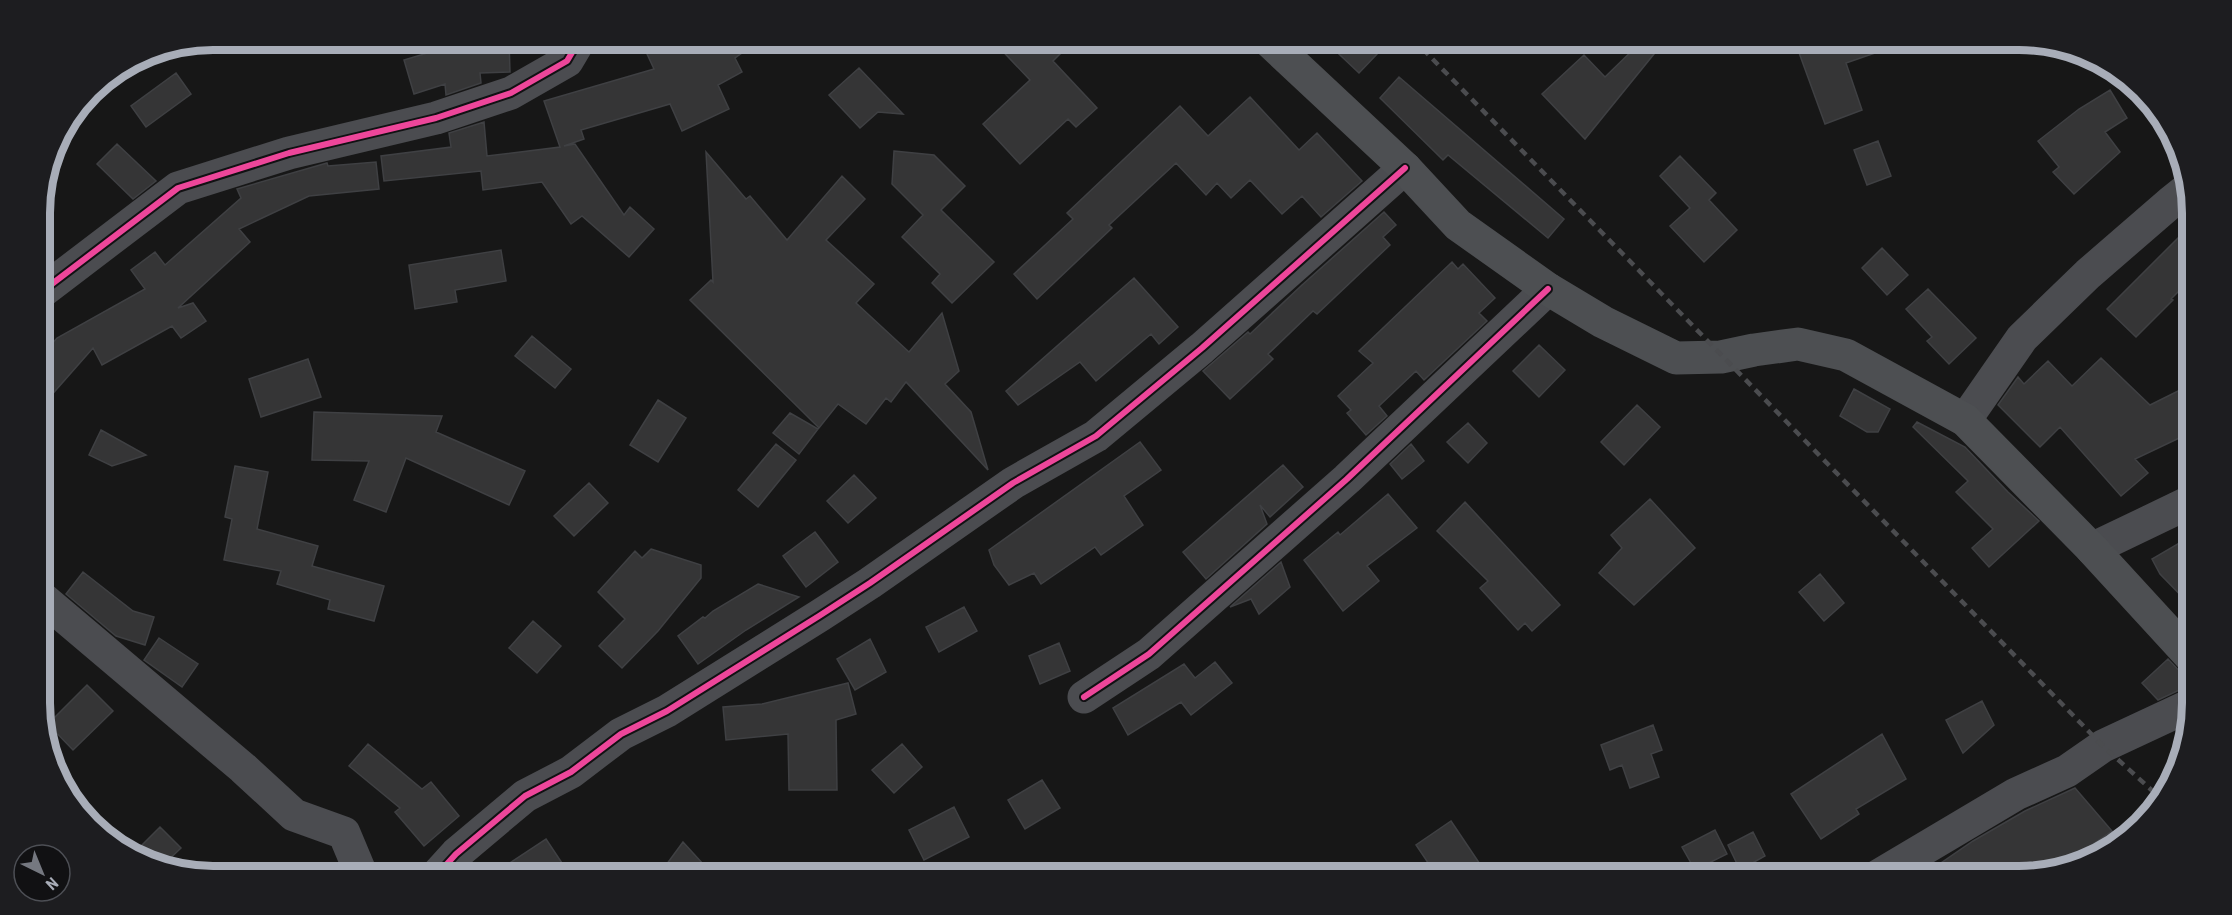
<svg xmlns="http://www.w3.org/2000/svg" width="2232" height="915" font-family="'Roboto Condensed',sans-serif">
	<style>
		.building { fill: #353536; stroke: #3f4043; stroke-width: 1.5 }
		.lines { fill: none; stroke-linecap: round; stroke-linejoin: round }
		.minor { stroke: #4b4c50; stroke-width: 33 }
		.major { stroke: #4d4f52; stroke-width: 33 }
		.rail { stroke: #4b4c4f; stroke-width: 4.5; stroke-dasharray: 8 6; stroke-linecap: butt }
		.cycleway-casing { stroke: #111113; stroke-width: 10 }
		.cycleway { stroke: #ed469a; stroke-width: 6 }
		.rim { fill: none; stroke: #a8adb8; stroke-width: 8 }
	</style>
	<rect width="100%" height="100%" fill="#171717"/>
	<!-- building -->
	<path class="building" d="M640,39H762L735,58L742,72L718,85L729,109L682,131L670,104L581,130L584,139L564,146L575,144L624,215L630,207L654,229L629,257L582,216L571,224L542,182L483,190L481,171L384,181L381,156L451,147L449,133L484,122L487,156L560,147L544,101L654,69Z
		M991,39H1075L1053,61L1097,108L1076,127L1068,119L1020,164L983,124L1030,80Z
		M1323,39H1366L1379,52L1359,73Z
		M1794,39H1903L1904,43L1846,63L1862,110L1825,124Z
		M509,40L510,72L480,73L481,83L446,95L445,84L414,94L404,60L464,42Z
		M1641,42L1654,54L1585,139L1542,94L1584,55L1605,77Z
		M859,68L903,114L878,112L860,128L829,95Z
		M176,73L191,94L146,127L131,106Z
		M1399,77L1564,219L1548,238L1448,155L1443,160L1380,98Z
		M2110,90L2127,118L2105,132L2120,152L2074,194L2053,172L2059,167L2038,141L2079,109Z
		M1250,97L1299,150L1317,133L1362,181L1321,217L1302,196L1282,214L1250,180L1231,198L1217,183L1206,195L1176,163L1109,225L1112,228L1037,299L1014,274L1073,219L1067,213L1180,106L1208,136Z
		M1878,141L1891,176L1867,185L1854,150Z
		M117,144L156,181L133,199L97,164Z
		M894,151L934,155L965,186L941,210L994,262L952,303L932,283L940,274L902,237L923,215L892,184Z
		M706,152L746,199L750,196L787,240L842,176L865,199L826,240L874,284L856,303L909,352L942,313L959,371L945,384L971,412L988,470L906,382L891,402L886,398L866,424L838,404L819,428L690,300L711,280L713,282Z
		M1680,156L1716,193L1709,200L1737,230L1704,262L1670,226L1690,208L1660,176Z
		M376,162L379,189L309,196L239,229L250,242L178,308L193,303L206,321L181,338L172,326L102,365L93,348L41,407L40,357L57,338L145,289L131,270L155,252L165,265L241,198L237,189L327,163L328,166Z
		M1384,212L1396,225L1383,237L1390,245L1317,314L1313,311L1268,354L1273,359L1230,399L1203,371L1248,332L1250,334L1302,285Z
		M2192,224V278L2171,299L2173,300L2136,337L2107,309Z
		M1882,248L1908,275L1887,295L1862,268Z
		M501,250L506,281L455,290L457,302L415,309L409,265Z
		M1452,262L1458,269L1463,264L1495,298L1479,313L1487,321L1424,380L1416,371L1379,406L1387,416L1366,435L1347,413L1351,410L1338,396L1373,363L1359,351Z
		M1134,278L1178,327L1159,344L1151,334L1096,381L1080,362L1018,405L1006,391Z
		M1928,289L1976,338L1949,364L1927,341L1932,337L1906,309Z
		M532,336L571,369L555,388L515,356Z
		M1539,345L1565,370L1539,397L1513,371Z
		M2101,358L2150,405L2182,389L2192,410V432L2135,459L2148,473L2121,496L2060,427L2040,447L1998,405L2018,377L2024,384L2048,361L2072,386Z
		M308,359L321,397L261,417L249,379Z
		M1854,389L1890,409L1878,432H1867L1840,416Z
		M658,400L686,418L658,462L630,445Z
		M1637,405L1660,427L1624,465L1601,442Z
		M314,412L442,416L436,432L525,471L509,505L406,458L386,512L354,500L369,461L312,460Z
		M790,413L818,429L799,454L773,433Z
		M1917,422L1965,447L2008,492L2039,521L1989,567L1972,548L1993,529L1956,492L1968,481L1913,427Z
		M1468,423L1487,443L1468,463L1447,442Z
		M101,430L146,455L112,466L89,455Z
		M1140,442L1161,470L1124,496L1143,525L1101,555L1095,547L1041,584L1034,573L1009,585L994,565L989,550Z
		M776,444L796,460L758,507L738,490Z
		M1411,444L1424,461L1402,479L1390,464Z
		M1283,465L1303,487L1270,517L1260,505L1267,524L1206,579L1183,552Z
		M235,466L268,472L257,529L318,546L312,566L384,586L374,621L328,609L330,600L277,584L281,571L224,560L232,519L225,517Z
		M854,475L876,498L848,523L827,501Z
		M589,483L608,503L574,536L554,516Z
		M1388,494L1417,528L1367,566L1379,581L1343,611L1304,560L1338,532L1340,535Z
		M1650,499L1695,548L1634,605L1599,573L1622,548L1611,535Z
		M1465,502L1560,605L1532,631L1525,623L1518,630L1480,588L1488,581L1437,531Z
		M815,532L838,562L806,587L783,556Z
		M2193,535V608L2160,574L2152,559Z
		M651,549L701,565V578L658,631L622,668L599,646L625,619L598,592L635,551L642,558Z
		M1281,562L1290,587L1259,614L1251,599L1230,607Z
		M83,572L133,611L154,617L145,645L116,636L66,594Z
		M1820,574L1844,603L1824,621L1799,592Z
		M758,584L799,597L746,630L698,664L678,636L703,617L705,618L713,611Z
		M964,607L977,631L939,652L926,627Z
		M533,621L561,646L537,673L509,648Z
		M159,638L198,664L182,687L144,660Z
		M870,639L886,672L855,690L837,659Z
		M1059,643L1070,671L1040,684L1029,656Z
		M2168,659L2190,682L2186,687L2158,700L2142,683Z
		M1215,662L1232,683L1191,715L1181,702L1128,735L1113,708L1184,664L1195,678Z
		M848,683L856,714L836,720L837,790H789L788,734L726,740L723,707L762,704Z
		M87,685L113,711L73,750L48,724Z
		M1982,701L1994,725L1963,753L1946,720Z
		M1653,725L1662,750L1651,754L1659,777L1630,788L1622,765L1610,770L1601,745Z
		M1882,734L1906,779L1856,809L1859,814L1821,839L1791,794Z
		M368,744L422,789L431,782L459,816L424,846L395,812L400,808L349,766Z
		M902,744L922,767L894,793L872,770Z
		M1042,780L1060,808L1025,829L1008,800Z
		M2075,788L2112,831L2065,863L2030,876H1922L1973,841L2025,811Z
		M954,807L969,837L924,860L909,830Z
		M1451,821L1488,876H1437L1416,845Z
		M160,827L181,848L161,867H157L136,853L143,848L141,846Z
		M1715,830L1727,854L1695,870L1682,847Z
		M1753,832L1765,856L1740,870L1728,845Z
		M546,839L562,863L542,876H490Z
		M683,842L714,876H658Z"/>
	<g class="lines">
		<!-- minor -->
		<path class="minor" d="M40,293L178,188L289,153L436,118L511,93L567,61L580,39
			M1965,420L2022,338L2088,274L2170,203L2190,187
			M2092,549L2192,501
			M42,598L243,768L294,815L344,833L362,876
			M1084,697L1149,654L1347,479L1548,289
			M436,876L456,854L525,796L571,772L621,734L667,711L819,616L870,583L1013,483L1096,436L1202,348L1405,168
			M1878,876L2016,794L2067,771L2103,746L2193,704"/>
		<!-- major -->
		<path class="major" d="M1267,39L1405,168L1458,225L1548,289L1603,322L1676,358L1721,357L1754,350L1798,344L1846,355L1965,420L2092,549L2193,659"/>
		<!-- rail -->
		<path class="rail" d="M1413,39L2103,746L2157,795"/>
		<!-- cycleway casing -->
		<g class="cycleway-casing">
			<path id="cycleway" d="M40,293L178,188L289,153L436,118L511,93L567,61L580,39
				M1084,697L1149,654L1347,479L1548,289
				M436,876L456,854L525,796L571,772L621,734L667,711L819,616L870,583L1013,483L1096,436L1202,348L1405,168"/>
		</g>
		<!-- cycleway -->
		<use href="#cycleway" class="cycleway"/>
	</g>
	<!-- crop -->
	<path d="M0 0H2232V915H0ZM213 50H2019A163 163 0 0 1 2182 213V703A163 163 0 0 1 2019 866H213A163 163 0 0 1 50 703V213A163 163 0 0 1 213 50Z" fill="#1d1d20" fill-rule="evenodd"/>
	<path class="rim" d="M213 50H2019A163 163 0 0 1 2182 213V703A163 163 0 0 1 2019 866H213A163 163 0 0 1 50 703V213A163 163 0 0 1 213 50Z"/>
	<!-- north arrow -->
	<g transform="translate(42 873) rotate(137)"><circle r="28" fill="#111113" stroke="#4d4f55" stroke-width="1.5"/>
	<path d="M0-4.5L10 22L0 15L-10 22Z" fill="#757880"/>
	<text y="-9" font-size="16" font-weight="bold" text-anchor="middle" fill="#a8adb8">N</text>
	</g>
</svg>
